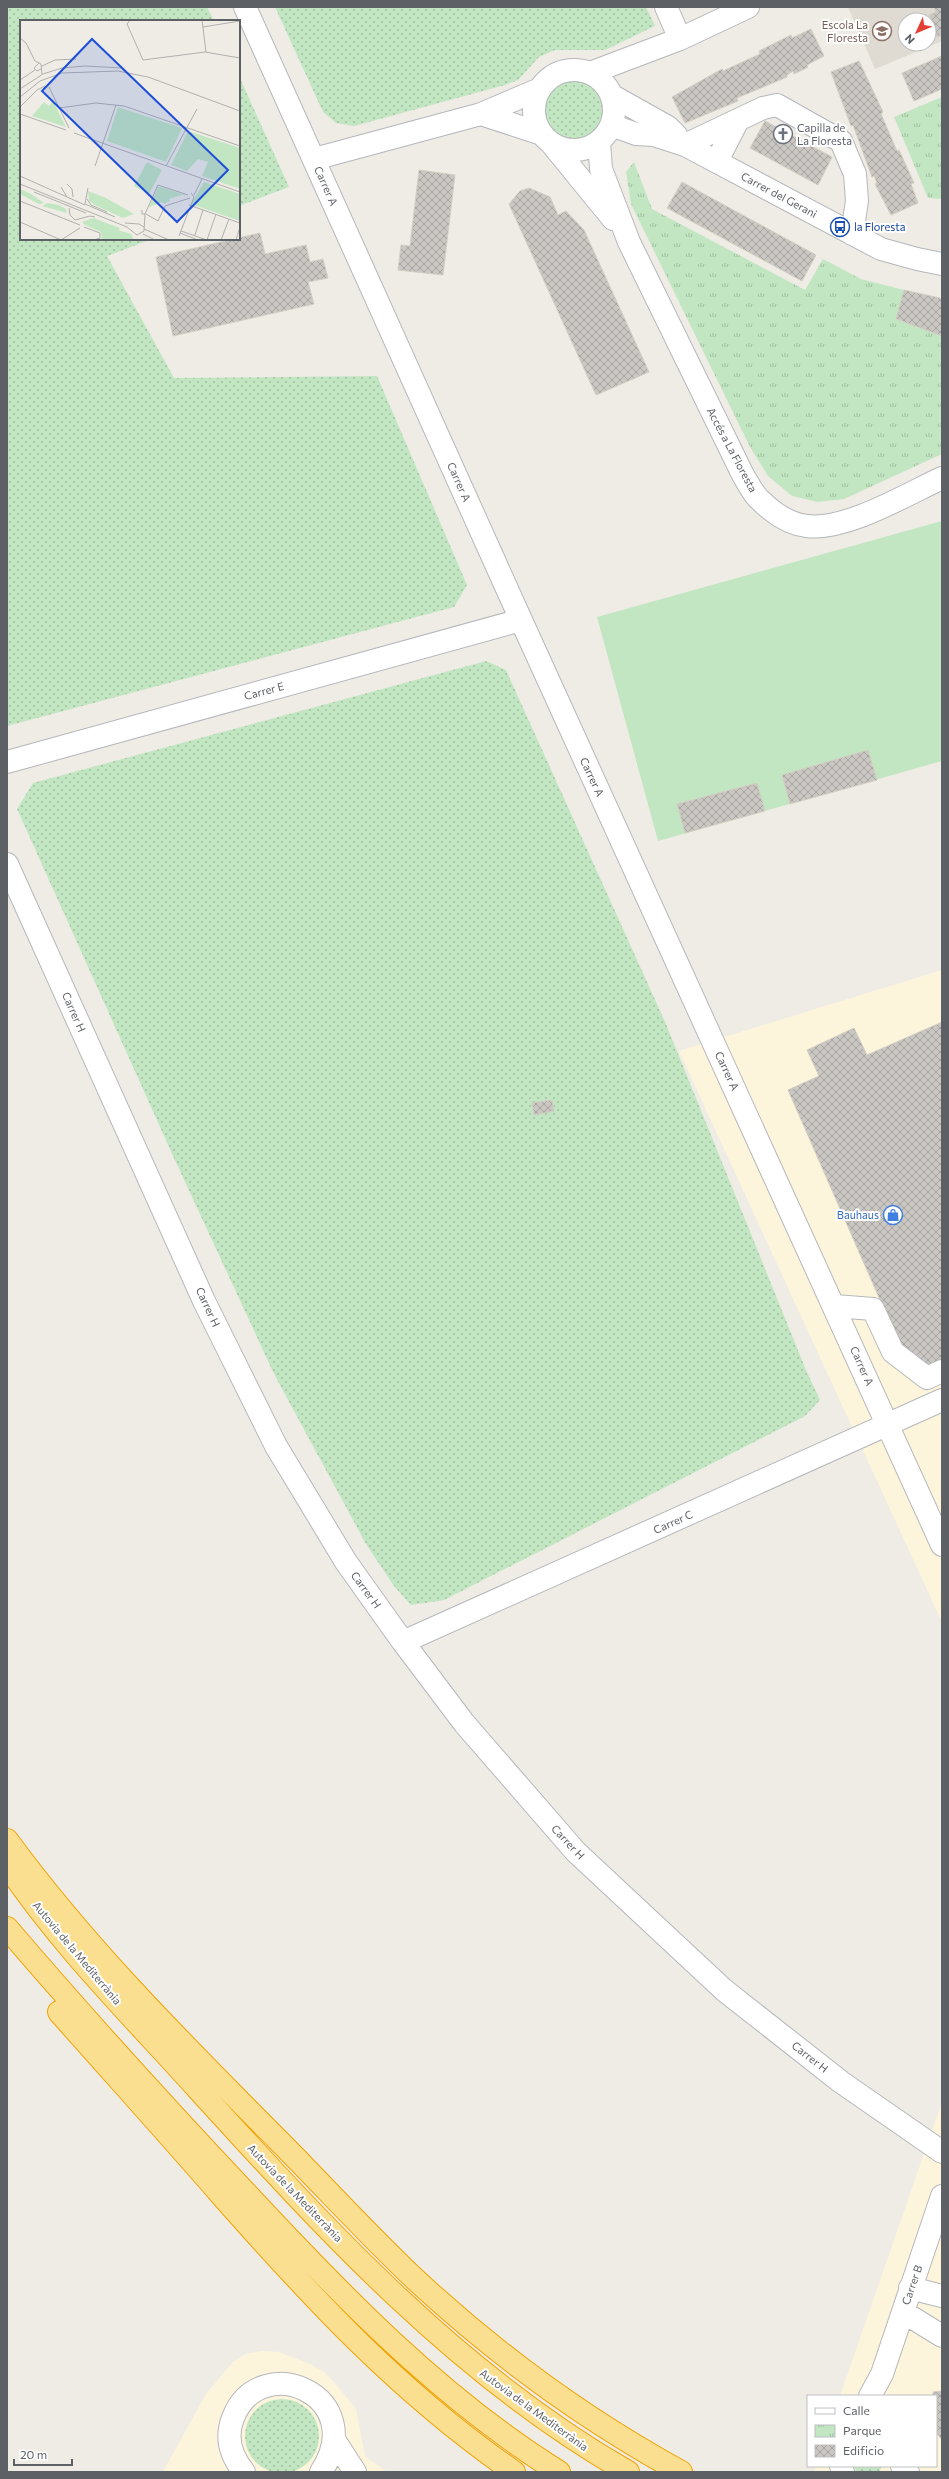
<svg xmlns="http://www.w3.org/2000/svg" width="949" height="2479" font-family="Commissioner,sans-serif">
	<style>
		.commercial { fill: #fdf5db }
		.education { fill: #dfdbd3; fill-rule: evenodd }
		.grass { fill: url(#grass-dots) }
		.park { fill: url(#park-tufts) }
		.pitch { fill: #c2e6c2 }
		.building { fill: url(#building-cross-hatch); stroke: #d3cec3 }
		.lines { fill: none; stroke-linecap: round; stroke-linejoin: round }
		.minor-casing { stroke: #b5b7bb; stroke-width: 24 }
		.highway-casing { stroke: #efa305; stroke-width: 24 }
		.minor { stroke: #fff; stroke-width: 22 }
		.highway { stroke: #fbdf90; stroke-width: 22 }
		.labels { text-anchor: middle; stroke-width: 4; stroke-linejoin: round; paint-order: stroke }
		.education-label { font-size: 11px; fill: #785e54; stroke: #fff; text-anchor: end }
		.worship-label { font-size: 11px; fill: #5b616d; stroke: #fff; text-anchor: start }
		.street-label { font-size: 11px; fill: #5d6065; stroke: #fff }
		.transit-label { font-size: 11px; fill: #164399; stroke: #fff; text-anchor: start }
		.shop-label { font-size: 11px; fill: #366cbe; stroke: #fff; text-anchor: end }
		.inset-road { fill: none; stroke: #b1b0ae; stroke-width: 1 }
		.view { fill: #1d4ed8; fill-opacity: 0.15; stroke: #1d4ed8; stroke-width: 2 }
		.inset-edge { fill: none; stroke: #5d6065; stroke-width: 2 }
	</style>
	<defs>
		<pattern id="grass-dots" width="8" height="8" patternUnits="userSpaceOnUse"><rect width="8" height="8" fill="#c2e6c2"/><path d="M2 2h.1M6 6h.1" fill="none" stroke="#a1bea1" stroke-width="1.8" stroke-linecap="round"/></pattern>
		<pattern id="park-tufts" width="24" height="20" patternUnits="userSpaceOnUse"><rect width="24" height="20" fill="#c2e6c2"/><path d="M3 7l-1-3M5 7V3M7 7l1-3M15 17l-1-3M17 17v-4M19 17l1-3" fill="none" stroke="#a1bea1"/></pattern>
		<pattern id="building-cross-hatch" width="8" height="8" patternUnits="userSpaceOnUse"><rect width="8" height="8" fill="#cac7c2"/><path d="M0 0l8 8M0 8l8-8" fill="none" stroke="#a7a5a1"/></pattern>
	</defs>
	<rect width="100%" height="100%" fill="#efece5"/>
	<!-- commercial -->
	<path class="commercial" d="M942,970V1622L679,1051Z
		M942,2102V2472H814L816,2466H936V2396H840Z
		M262,2351L279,2352L310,2364L324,2372L335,2383L356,2409L365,2456L387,2472H163L206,2394L233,2362L246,2354Z"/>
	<!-- education -->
	<path class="education" d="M848,7H942V41L875,69ZM905,20H929V44H905Z"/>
	<!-- grass -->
	<path class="grass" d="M7,7H207L214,21H21V239H152L107,256L174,378L377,376L467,585L454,607L7,726Z
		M275,7H646L655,26L605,50H555L539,57L518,80L505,85L354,126L336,123L323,112Z
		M239,76L289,187L239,206Z
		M545 110a29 29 0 1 1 58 0a29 29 0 1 1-58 0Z
		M486,661L506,670L666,1024L806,1370L820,1400L805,1416L444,1600L411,1605L394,1586L366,1544L274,1374L174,1158L17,809L33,783Z
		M245 2436a37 37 0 1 1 74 0a37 37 0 1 1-74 0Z
		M854,2466H882L879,2472H856Z"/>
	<!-- park -->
	<path class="park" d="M942,97V199L928,198L894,117Z
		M634,162L652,209L805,290L823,259L861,279L904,290L896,319L942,336V454L844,499L818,502L792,496L768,476L750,447L631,204L626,172Z"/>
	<!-- pitch -->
	<path class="pitch" d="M942,521V761L658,841L597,617Z"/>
	<!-- building -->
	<path class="building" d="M934,7H942V35L937,37L929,15L936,12Z
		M811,29L824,56L807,65L808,67L794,74L793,71L787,75V77L737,98L738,101L685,123L672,97L722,69L723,71L760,54L759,51L791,35L792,38Z
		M942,56V89L914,101L902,73Z
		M859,61L883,112L881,114L897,151L899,150L914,183L911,184L918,203L891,215L875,184L877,183L874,176L872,177L853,125L851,126L831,72Z
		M765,121L832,157L818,185L750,148Z
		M419,170L455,175L443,275L398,270L401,245L410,246Z
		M682,182L816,255L802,281L667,208Z
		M529,188L550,197L558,215L566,211L584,230L649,372L596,395L509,204L520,191Z
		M260,233L265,254L306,245L310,262L323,259L328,278L308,282L314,304L173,336L156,257Z
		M904,290L940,298L942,301V336L896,319Z
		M868,750L877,780L790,804L782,775Z
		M757,783L765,811L685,833L677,804Z
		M942,1022V1363L931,1368L898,1341L788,1090L819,1076L807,1050L854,1028L867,1055Z
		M552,1100L554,1111L534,1115L532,1103Z
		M942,2391V2440L936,2432V2396H933V2392Z"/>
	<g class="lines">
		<!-- minor casing -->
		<g class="minor-casing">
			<path id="minor" d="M245,7L521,620L942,1545
				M666,7L680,39
				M534 110a40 40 0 1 1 80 0a40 40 0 1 1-80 0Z
				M590,73L680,39L748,7
				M611,95L668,127L676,135
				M481,114L542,134
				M611,125L636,134L654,135L685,145L881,249L917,259L942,264
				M599,142L601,169L629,242L743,475C748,483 753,494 760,500C773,513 789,524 807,526C846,531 907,494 942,478
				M551,143L613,219
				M685,145L763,108L777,105L841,141L855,174L857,201L852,234
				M314,159L481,114L540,89
				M717,161L738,120
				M7,762L521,620
				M7,864L204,1301L276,1446L346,1562L403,1642L464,1723L576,1852L724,1990L841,2082L942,2152
				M835,1306L873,1309L893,1352L927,1378L942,1371
				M403,1642L942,1400
				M910,2288L942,2296
				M903,2312L942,2336
				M870,2396L882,2374L942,2196
				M335,2441L355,2472
				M841,2466L843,2472
				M902,2466L908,2472
				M244,2472C231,2456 225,2438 233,2418C260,2348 371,2396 321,2472"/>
		</g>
		<!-- highway casing -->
		<g class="highway-casing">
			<path id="highway" d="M7,1840C88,1950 180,2041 276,2138C323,2185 368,2235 417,2281C498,2356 584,2419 681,2472
				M7,1865C58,1941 124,2008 186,2076C319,2222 454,2373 628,2472
				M7,1928C84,2018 164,2106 245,2192C340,2294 440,2398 559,2472
				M59,2012C114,2074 169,2135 223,2197C314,2300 400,2393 514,2472"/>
		</g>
		<!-- minor -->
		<use href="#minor" class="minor"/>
		<!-- highway -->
		<use href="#highway" class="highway"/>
	</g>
	<!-- icons -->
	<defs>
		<g id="school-ring" transform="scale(1)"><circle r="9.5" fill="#fff" stroke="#8d6e63" stroke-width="1.5"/><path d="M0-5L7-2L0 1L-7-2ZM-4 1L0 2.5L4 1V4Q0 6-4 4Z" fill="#8d6e63"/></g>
		<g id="church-ring" transform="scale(1)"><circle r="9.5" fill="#fff" stroke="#6b7280" stroke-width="1.5"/><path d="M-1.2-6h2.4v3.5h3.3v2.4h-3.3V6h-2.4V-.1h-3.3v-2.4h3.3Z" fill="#6b7280"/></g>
		<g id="bus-ring" transform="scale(1)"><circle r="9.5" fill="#fff" stroke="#1a4fb4" stroke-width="1.5"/><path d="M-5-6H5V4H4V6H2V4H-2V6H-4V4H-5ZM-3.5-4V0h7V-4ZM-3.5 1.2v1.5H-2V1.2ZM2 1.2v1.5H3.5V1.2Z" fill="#1a4fb4"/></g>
		<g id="shop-ring" transform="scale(1)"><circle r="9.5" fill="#fff" stroke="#3f7fe0" stroke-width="1.5"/><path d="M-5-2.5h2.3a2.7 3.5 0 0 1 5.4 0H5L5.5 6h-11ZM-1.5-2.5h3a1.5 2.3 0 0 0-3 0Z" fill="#3f7fe0"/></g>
	</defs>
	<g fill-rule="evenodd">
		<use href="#school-ring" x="882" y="31"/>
		<use href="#church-ring" x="783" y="134"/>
		<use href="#bus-ring" x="840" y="227"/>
		<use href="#shop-ring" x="893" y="1215"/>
	</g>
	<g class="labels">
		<!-- education labels -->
		<g class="education-label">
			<text x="868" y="29">Escola La<tspan x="868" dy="13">Floresta</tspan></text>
		</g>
		<!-- worship labels -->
		<g class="worship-label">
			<text x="797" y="132">Capilla de<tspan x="797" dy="13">La Floresta</tspan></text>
		</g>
		<!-- street labels -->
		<g class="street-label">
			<text transform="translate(326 186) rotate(66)" y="4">Carrer A</text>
			<text transform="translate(779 195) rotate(28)" y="4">Carrer del Gerani</text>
			<text transform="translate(732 450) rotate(62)" y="4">Accés a La Floresta</text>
			<text transform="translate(459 482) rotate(66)" y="4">Carrer A</text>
			<text transform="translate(264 691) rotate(-15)" y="4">Carrer E</text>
			<text transform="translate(592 777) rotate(65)" y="4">Carrer A</text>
			<text transform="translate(74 1012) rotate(66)" y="4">Carrer H</text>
			<text transform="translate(727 1071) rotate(65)" y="4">Carrer A</text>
			<text transform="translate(208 1307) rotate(65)" y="4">Carrer H</text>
			<text transform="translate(862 1366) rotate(66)" y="4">Carrer A</text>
			<text transform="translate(673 1522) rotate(-24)" y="4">Carrer C</text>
			<text transform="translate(366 1590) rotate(54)" y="4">Carrer H</text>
			<text transform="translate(568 1842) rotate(47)" y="4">Carrer H</text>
			<text transform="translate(77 1953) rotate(50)" y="4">Autovia de la Mediterrània</text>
			<text transform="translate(810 2057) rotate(38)" y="4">Carrer H</text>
			<text transform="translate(295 2193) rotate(46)" y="4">Autovia de la Mediterrània</text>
			<text transform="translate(912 2285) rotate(-71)" y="4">Carrer B</text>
			<text transform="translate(534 2410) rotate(36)" y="4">Autovia de la Mediterrània</text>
		</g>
		<!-- transit labels -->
		<g class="transit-label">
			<text x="854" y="231">la Floresta</text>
		</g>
		<!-- shop labels -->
		<g class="shop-label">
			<text x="879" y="1219">Bauhaus</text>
		</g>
	</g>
	<!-- overview -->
	<g transform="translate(20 20)">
		<rect width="220" height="220" fill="#efece5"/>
		<path d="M33,81L46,107L12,96L24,82L29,86ZM98,87L162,108L146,142L87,121ZM168,111L220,128V169L182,156L188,142L178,139L167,151L151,145ZM184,162L220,174V201L171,184ZM68,171L86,178L114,194L103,198L75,185L69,181ZM73,203L111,214L114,220H82L81,212L65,205Z" fill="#c2e6c2"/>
		<path d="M138,167H141L165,175V176L162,175L149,179L150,181L144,184L142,182L129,187ZM0,169L11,174L24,183L19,184L0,174ZM27,183L39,185L46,189L47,193L22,186ZM73,198L100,208L98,212L73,203L65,205L62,202Z" fill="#c2e6c2"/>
		<path d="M127,142L142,150L129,174L114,166Z" fill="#c2e6c2"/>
		<path class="inset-road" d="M110,0L107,4L123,40L185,32L220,38M182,0L186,32M183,7L220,1M0,18L6,23L15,41L21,44L22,54M19,43L14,48L17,51L21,49M22,46L35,40L56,39M0,60L15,50M29,67L49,108M0,69L23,54L42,48L65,46L102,48M0,77L20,61L42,53L98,51L128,57L220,91M0,87L17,70L25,66M39,88L76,83L104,86L220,126M0,94L46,110M54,113L220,172M75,146L96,85M146,146L177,89M0,156L47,177M0,164L107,207L117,215L124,211L125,194M47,164L52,169L53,177M41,167L47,177L65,185M68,168L65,184L95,197M14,172L66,193M174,175L182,159M67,179L71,185L87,192M0,181L60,205M169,185L220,203M49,188L50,195L55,200L70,196L75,197M122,190V194H125L138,165L168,175M126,194L138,201L145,186L170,178M0,202L41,220M105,203L119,204L124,207M64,207L80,213V218L74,220M124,209L149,220M161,211L187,220M160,213L178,220M123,214L135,220M175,215L183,190M159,216L174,177L171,173M41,220L60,208M187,220L196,194M201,220L209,199M216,220L220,207"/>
		<path class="view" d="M72,19L208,150L157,202L22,71Z"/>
		<rect width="220" height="220" class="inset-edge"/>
	</g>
	<!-- border -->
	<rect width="949" height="2479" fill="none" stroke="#5d6065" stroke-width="16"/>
	<!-- legend -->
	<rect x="807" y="2395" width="130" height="72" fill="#ffffff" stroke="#bebfc1"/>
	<rect x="815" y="2408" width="20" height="6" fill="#ffffff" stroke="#bebfc1"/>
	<text x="843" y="2415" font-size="12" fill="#5d6065">Calle</text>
	<rect x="815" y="2425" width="20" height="12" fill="url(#park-tufts)" stroke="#bebfc1"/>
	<text x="843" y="2435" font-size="12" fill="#5d6065">Parque</text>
	<rect x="815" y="2445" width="20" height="12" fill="url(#building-cross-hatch)" stroke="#bebfc1"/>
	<text x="843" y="2455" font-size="12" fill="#5d6065">Edificio</text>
	<!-- north arrow -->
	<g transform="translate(917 32) rotate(226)"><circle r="19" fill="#ffffff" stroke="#bebfc1"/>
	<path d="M0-3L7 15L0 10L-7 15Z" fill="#e64034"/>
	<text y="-6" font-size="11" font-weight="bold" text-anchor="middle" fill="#5d6065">N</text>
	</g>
	<!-- scale -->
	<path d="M14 2459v6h58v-6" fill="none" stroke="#5d6065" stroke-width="2"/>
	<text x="20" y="2459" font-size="12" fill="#5d6065" stroke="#ffffff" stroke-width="3" paint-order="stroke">20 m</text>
</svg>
